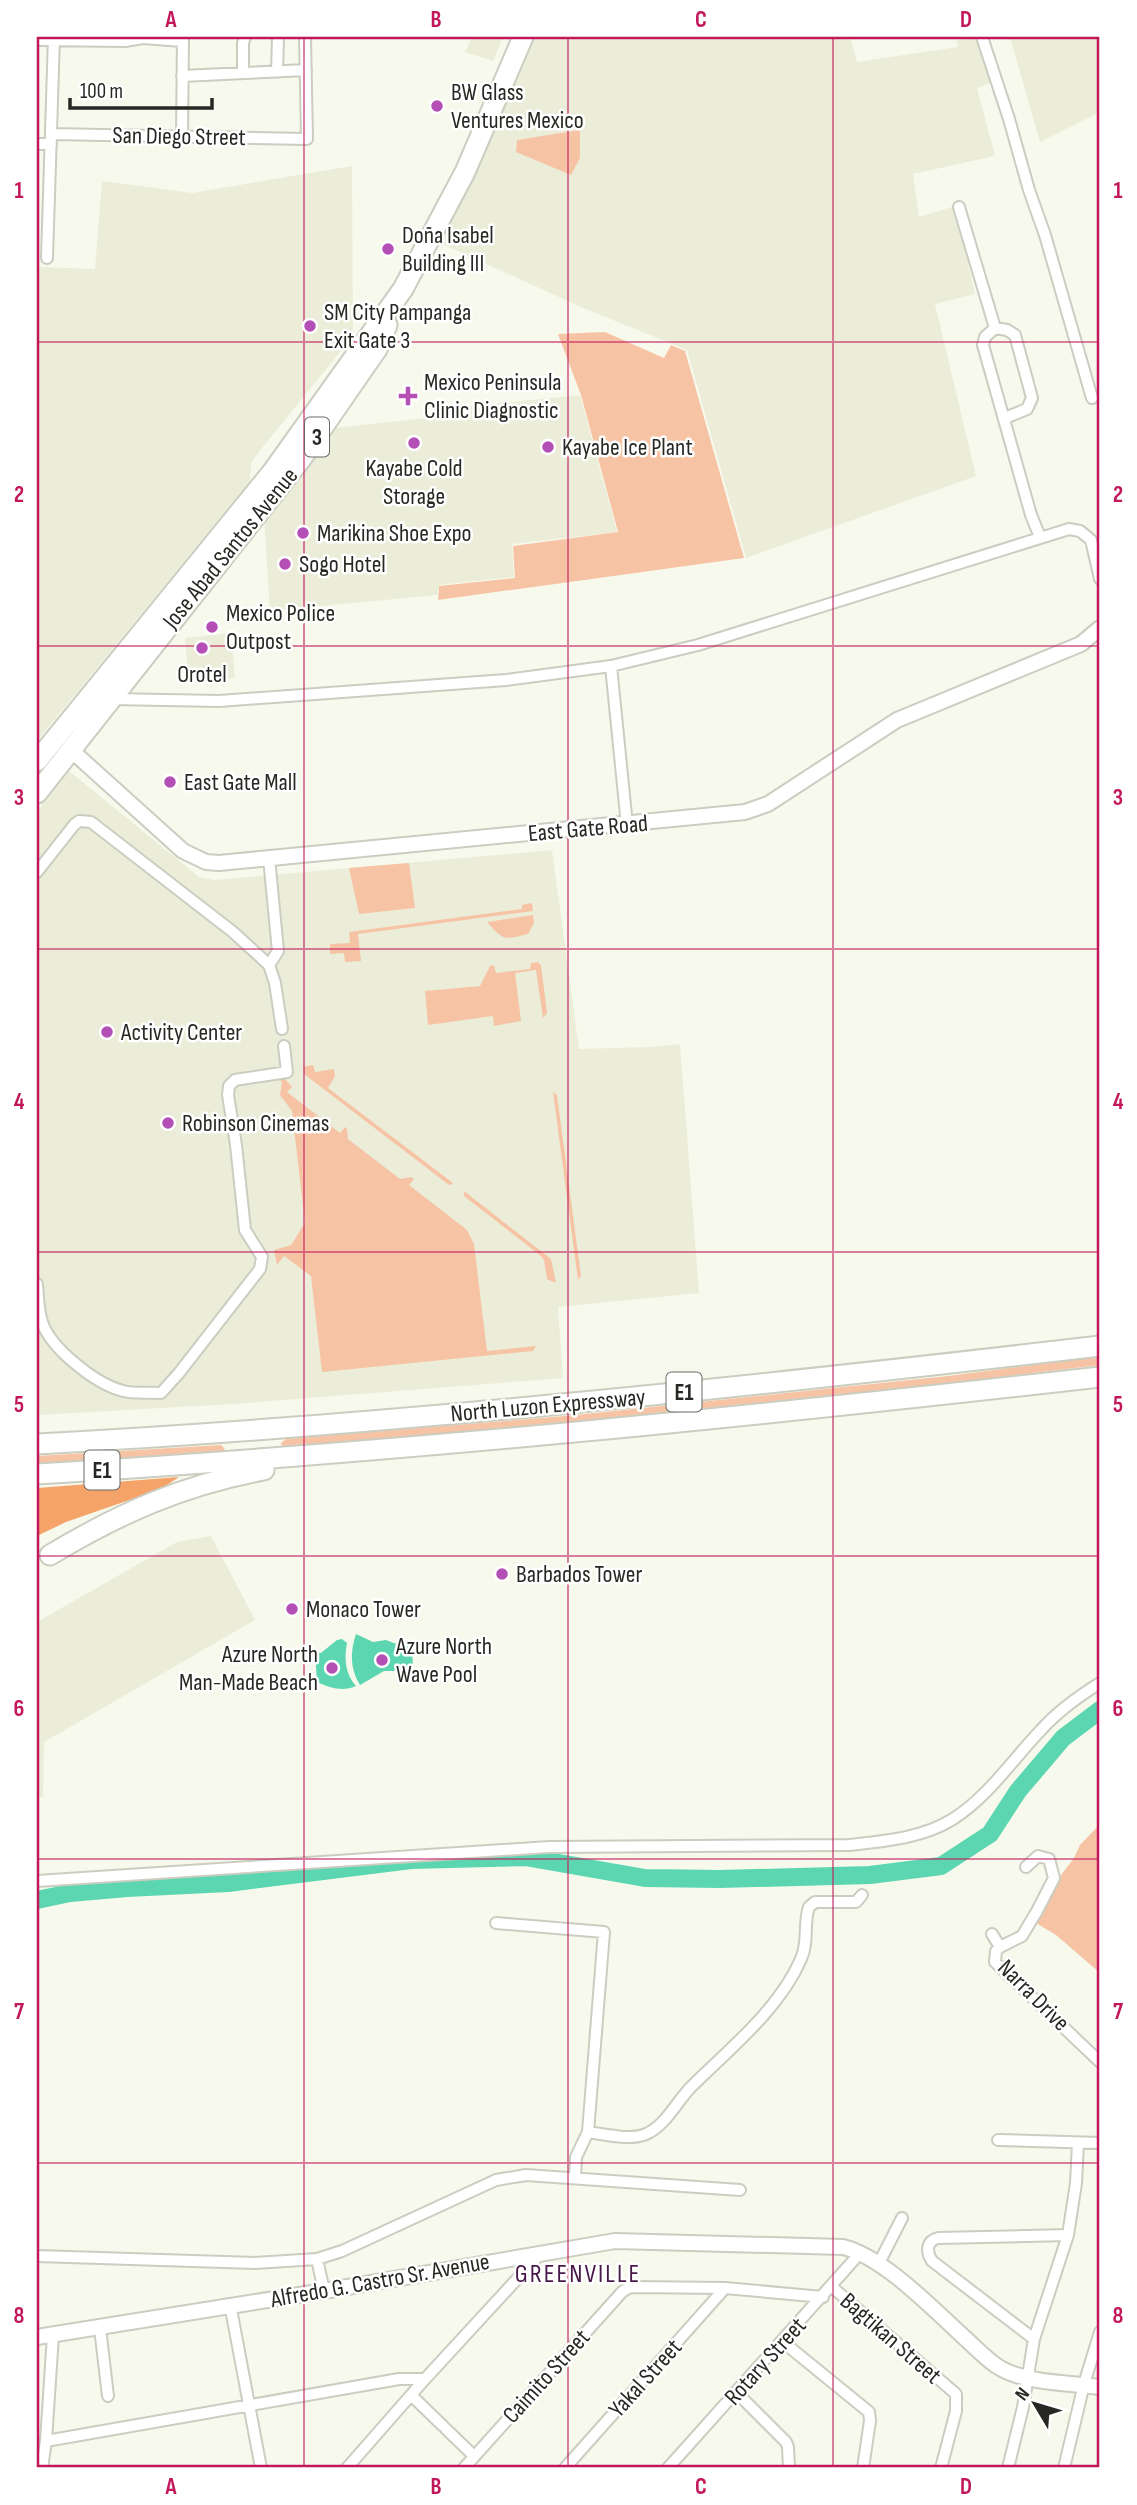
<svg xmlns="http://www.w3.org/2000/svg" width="1137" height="2505" font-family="'Sofia Sans Condensed',sans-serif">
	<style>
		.built { fill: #ebedd9 }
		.green { fill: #f6c4a4 }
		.forest { fill: #f6a36a }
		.water { fill: #5bd6b0 }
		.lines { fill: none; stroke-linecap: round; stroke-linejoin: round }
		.river { stroke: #5bd6b0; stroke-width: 18 }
		.street-casing { stroke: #cbcdc0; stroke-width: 14 }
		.secondary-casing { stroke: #cbcdc0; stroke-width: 18 }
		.highway-casing { stroke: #cbcdc0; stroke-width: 23 }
		.street { stroke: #fff; stroke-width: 10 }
		.secondary { stroke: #fff; stroke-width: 14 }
		.highway { stroke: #fff; stroke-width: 19 }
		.grid { fill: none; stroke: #c2185b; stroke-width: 2; stroke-opacity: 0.55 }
		.poi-dot { fill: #b44fb5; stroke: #fff; stroke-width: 2.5 }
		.labels { text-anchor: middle; stroke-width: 5; stroke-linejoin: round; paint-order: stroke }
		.shield { fill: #fff; stroke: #686865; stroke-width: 2 }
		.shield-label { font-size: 23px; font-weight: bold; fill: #272823 }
		.poi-label { font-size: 24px; fill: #272823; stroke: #fff; text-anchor: start }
		.street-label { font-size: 24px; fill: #272823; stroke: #fff }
		.neighbourhood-label { font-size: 26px; letter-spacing: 2px; fill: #481848; stroke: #fff }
		.neatline { fill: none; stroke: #c2185b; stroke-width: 2.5 }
		.grid-label { font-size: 23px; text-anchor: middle; font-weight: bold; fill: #c2185b }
	</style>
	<rect width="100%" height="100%" fill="#f7f9ec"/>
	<!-- built -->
	<path class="built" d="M472,37H503L493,61L465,52Z
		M533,37H850L857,62L958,47L957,40L977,37L993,82L977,88L995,156L913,174L919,217L955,206L975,294L935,304L976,476L746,558L687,350L583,308L438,242L510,93Z
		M1010,37H1100V112L1040,142Z
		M352,166L353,336L258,453L251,463L250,481L37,741V267L95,269L102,181L192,193Z
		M580,395L617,532L512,544L514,577L439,585L437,595L270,611L264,516L333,428L455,415V408Z
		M231,633L235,678L189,682L185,638Z
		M69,771L199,877L215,880L552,850L579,1049L650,1047L680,1044L699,1293L558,1307L563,1378L233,1404L37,1415V812Z
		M211,1536L255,1620L44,1742L43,1797H37V1622L177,1542Z"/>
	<!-- green -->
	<path class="green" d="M580,130V158L571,175L516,152L517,140Z
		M605,332L664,358L671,345L685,351L744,558L438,600L439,586L515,578L513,546L618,532L581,395L558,334Z
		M409,863L415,908L359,914L349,868Z
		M532,903L533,911L358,934L361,961L345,962L344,953L330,954V944L350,943L349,932L522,909V905Z
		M533,915L534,923L528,934C504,940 504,941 487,922Z
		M538,962L541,965L547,1013L543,1018L536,970L515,973L521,1021L494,1026L493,1016L428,1025L425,991L480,986L490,966L494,965L496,973L530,969L531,963Z
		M313,1065L315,1072L334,1069L335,1076L328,1088L453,1183L452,1184L449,1185L304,1074L303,1067Z
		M279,1079H285L292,1087L287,1092L340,1133L345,1127L347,1129L348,1139L400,1179L411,1177L414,1179L409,1185L467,1230L474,1244L487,1351L536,1346L533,1351L322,1372L311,1276L284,1256L277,1265L274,1250L291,1245L305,1223L292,1111L280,1095L282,1082Z
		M553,1092L557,1095L581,1276L578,1280Z
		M464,1191L551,1259L556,1283L547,1279L544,1260L541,1256L464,1196Z
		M1100,1356V1365C830,1398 558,1427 287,1447L282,1446L281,1443L286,1439L576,1415L948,1376Z
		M221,1445L225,1449L222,1452L37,1465V1456Z
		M1100,1824V1973L1056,1935L1036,1923L1058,1879L1074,1858L1080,1845Z"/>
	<!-- forest -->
	<path class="forest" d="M179,1477L161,1489L66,1522L37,1536V1488Z"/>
	<!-- water -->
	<path class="water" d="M356,1634L373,1642L386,1640L399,1645L412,1642L413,1671H384L360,1685C350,1669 350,1652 356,1634Z
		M342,1639L347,1643C344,1658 345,1674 356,1686C343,1692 330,1688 317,1682L315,1652L321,1653L337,1640Z"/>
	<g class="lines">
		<!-- river -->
		<path class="river" d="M37,1900L70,1893L127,1888L228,1883L411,1860L525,1857L645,1878L720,1879L870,1875L941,1866L990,1834L1018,1791L1063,1738L1100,1710"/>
		<!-- street casing -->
		<g class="street-casing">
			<path id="street" d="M982,37L1009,119L1029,190L1045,235L1092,398
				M37,40L125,41L143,38L182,41
				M277,72L278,37
				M243,73V43L245,37
				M182,76L306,70
				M52,134L307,139L305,37
				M182,136L183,37
				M37,144H51
				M959,207L995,328
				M47,258L54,37
				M995,328L985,337L983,345L1031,515L1040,537
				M995,328L1007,330L1015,335L1032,398L1027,409L1005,418
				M611,666L627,825
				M112,699L219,701L506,680L611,666L698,645L1069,529L1080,531L1091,540L1100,579
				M37,872L74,825L79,821L91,822L233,932L269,965L275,983L282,1029
				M269,965L278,951L269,858
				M37,1284C38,1296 38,1310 42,1322C51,1349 96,1384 123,1391C135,1394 149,1392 161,1393L179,1373L260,1269L262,1257L245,1230L236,1145L228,1095L229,1086L235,1080L287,1072L284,1046
				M1026,1867L1038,1856L1049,1859L1054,1878L1037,1911L1022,1936L1000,1947L996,1951L995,1962L1100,2062
				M37,1881L549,1847L849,1845C885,1841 923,1838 953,1819C988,1797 1013,1759 1041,1730C1058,1711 1079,1696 1100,1683
				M496,1923L604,1932L588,2132L576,2157L575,2177
				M992,1934L1000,1947
				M588,2132C604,2134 630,2141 646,2134C665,2126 676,2103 690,2088C728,2050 779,2010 801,1959C809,1942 803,1923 809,1907L815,1902H856L862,1895
				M998,2140L1100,2143
				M37,2256L255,2263L317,2259L342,2251L496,2180L526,2175L740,2190
				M317,2259L324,2291
				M878,2265L902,2218
				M832,2287L956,2394V2411L941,2468
				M230,2304L261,2468
				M100,2328L108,2396
				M1034,2339L932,2261C926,2252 926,2241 938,2238L1068,2235
				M783,2342L869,2412L870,2421L863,2468
				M736,2392L786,2442L788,2447L789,2468
				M412,2396L443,2426
				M446,2429L474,2456
				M46,2441L399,2379H425
				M42,2468L46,2441L53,2335
				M347,2468L425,2379L541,2253
				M464,2468L622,2292L630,2287L725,2288L823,2297
				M565,2468L725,2288
				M668,2468L861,2252
				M1008,2468L1023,2407L1034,2339L1068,2235L1076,2183L1078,2143
				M1064,2468L1084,2384L1100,2332"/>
		</g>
		<!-- secondary casing -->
		<g class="secondary-casing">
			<path id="secondary" d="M71,750L183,851L206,862L219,863L745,812L768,804L897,720L1081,644L1100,628
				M37,2337L324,2291L615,2241L843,2247C884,2257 935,2311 967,2340C977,2349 988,2361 1000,2368C1025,2383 1071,2383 1100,2387"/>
		</g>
		<!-- highway casing -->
		<g class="highway-casing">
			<path id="highway" d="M37,761L273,471L403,289L465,172L523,37
				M37,793L301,459L377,349L387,325
				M37,1444C392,1425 747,1387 1100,1346
				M37,1474C392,1453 746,1417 1100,1377
				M50,1555C120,1513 183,1485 264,1470"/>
		</g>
		<!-- street -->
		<use href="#street" class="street"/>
		<!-- secondary -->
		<use href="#secondary" class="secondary"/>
		<!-- highway -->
		<use href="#highway" class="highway"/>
	</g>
	<!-- grid -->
	<path class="grid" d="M304,37V2468M568,37V2468M833,37V2468M37,342H1100M37,646H1100M37,949H1100M37,1252H1100M37,1556H1100M37,1859H1100M37,2163H1100"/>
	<!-- markers -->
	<g class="poi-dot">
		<circle cx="437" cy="106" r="7"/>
		<circle cx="388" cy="249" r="7"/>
		<circle cx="310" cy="326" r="7"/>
		<path d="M404.5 385.5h7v7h7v7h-7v7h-7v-7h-7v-7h7z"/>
		<circle cx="414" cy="443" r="7"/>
		<circle cx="548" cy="447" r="7"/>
		<circle cx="303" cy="533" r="7"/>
		<circle cx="285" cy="564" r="7"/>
		<circle cx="212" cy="627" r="7"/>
		<circle cx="202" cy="648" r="7"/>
		<circle cx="170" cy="782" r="7"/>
		<circle cx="107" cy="1032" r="7"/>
		<circle cx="168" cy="1123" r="7"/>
		<circle cx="502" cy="1574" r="7"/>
		<circle cx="292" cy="1609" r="7"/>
		<circle cx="382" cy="1660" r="7"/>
		<circle cx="332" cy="1668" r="7"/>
	</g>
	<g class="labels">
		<!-- shield labels -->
		<g class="shield">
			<rect x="305" y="417.5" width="24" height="39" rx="5"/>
			<rect x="666.5" y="1372.5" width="35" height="39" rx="5"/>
			<rect x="84.5" y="1450.5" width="35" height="39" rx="5"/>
		</g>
		<g class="shield-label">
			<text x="317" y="445">3</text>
			<text x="684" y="1400">E1</text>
			<text x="102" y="1478">E1</text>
		</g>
		<!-- poi labels -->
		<g class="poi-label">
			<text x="451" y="100">BW Glass<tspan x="451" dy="28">Ventures Mexico</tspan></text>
			<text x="402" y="243">Doña Isabel<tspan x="402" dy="28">Building III</tspan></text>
			<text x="324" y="320">SM City Pampanga<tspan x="324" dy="28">Exit Gate 3</tspan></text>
			<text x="424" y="390">Mexico Peninsula<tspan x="424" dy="28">Clinic Diagnostic</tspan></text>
			<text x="562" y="455">Kayabe Ice Plant</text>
			<text x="414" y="476" text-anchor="middle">Kayabe Cold<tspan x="414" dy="28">Storage</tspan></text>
			<text x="317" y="541">Marikina Shoe Expo</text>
			<text x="299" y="572">Sogo Hotel</text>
			<text x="226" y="621">Mexico Police<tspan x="226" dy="28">Outpost</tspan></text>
			<text x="202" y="682" text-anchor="middle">Orotel</text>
			<text x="184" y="790">East Gate Mall</text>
			<text x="121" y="1040">Activity Center</text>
			<text x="182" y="1131">Robinson Cinemas</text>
			<text x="516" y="1582">Barbados Tower</text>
			<text x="306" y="1617">Monaco Tower</text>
			<text x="396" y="1654">Azure North<tspan x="396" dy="28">Wave Pool</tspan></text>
			<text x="318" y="1662" text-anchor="end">Azure North<tspan x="318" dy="28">Man-Made Beach</tspan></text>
		</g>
		<!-- street labels -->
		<g class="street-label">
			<text transform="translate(179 136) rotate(1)" y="8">San Diego Street</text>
			<text transform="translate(230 548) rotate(-51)" y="8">Jose Abad Santos Avenue</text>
			<text transform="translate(588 828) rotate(-5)" y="8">East Gate Road</text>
			<text transform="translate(548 1405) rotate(-5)" y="8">North Luzon Expressway</text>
			<text transform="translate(1034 1995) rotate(45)" y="8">Narra Drive</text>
			<text transform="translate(380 2280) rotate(-10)" y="8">Alfredo G. Castro Sr. Avenue</text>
			<text transform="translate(891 2338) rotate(41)" y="8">Bagtikan Street</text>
			<text transform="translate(765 2361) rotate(-48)" y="8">Rotary Street</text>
			<text transform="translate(546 2376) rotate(-48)" y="8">Caimito Street</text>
			<text transform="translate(645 2378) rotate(-48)" y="8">Yakal Street</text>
		</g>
		<!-- neighbourhood labels -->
		<g class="neighbourhood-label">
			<text x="578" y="2282">GREENVILLE</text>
		</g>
	</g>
	<!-- border -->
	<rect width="1137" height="2505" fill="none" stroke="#ffffff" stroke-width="77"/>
	<!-- north arrow -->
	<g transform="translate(1035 2404) rotate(308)" stroke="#ffffff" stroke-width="5" paint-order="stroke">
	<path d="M0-5L12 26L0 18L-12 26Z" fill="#272823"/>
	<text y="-10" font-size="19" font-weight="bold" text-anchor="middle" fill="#272823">N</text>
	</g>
	<!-- scale -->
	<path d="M70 98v10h142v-10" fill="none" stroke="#272823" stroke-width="3.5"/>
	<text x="80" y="98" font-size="21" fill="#272823" stroke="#ffffff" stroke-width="5" paint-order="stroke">100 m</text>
	<rect x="38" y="38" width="1060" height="2428" class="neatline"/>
	<g class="grid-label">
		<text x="171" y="27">A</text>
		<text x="436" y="27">B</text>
		<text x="701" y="27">C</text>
		<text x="966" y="27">D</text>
		<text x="19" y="198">1</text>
		<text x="1118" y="198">1</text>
		<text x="19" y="502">2</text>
		<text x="1118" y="502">2</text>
		<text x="19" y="805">3</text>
		<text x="1118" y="805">3</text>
		<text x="19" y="1109">4</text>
		<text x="1118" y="1109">4</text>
		<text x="19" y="1412">5</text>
		<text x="1118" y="1412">5</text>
		<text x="19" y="1716">6</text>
		<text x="1118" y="1716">6</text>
		<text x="19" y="2019">7</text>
		<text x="1118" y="2019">7</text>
		<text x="19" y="2323">8</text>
		<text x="1118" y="2323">8</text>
		<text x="171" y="2494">A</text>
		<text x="436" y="2494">B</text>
		<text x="701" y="2494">C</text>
		<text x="966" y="2494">D</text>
	</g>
</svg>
